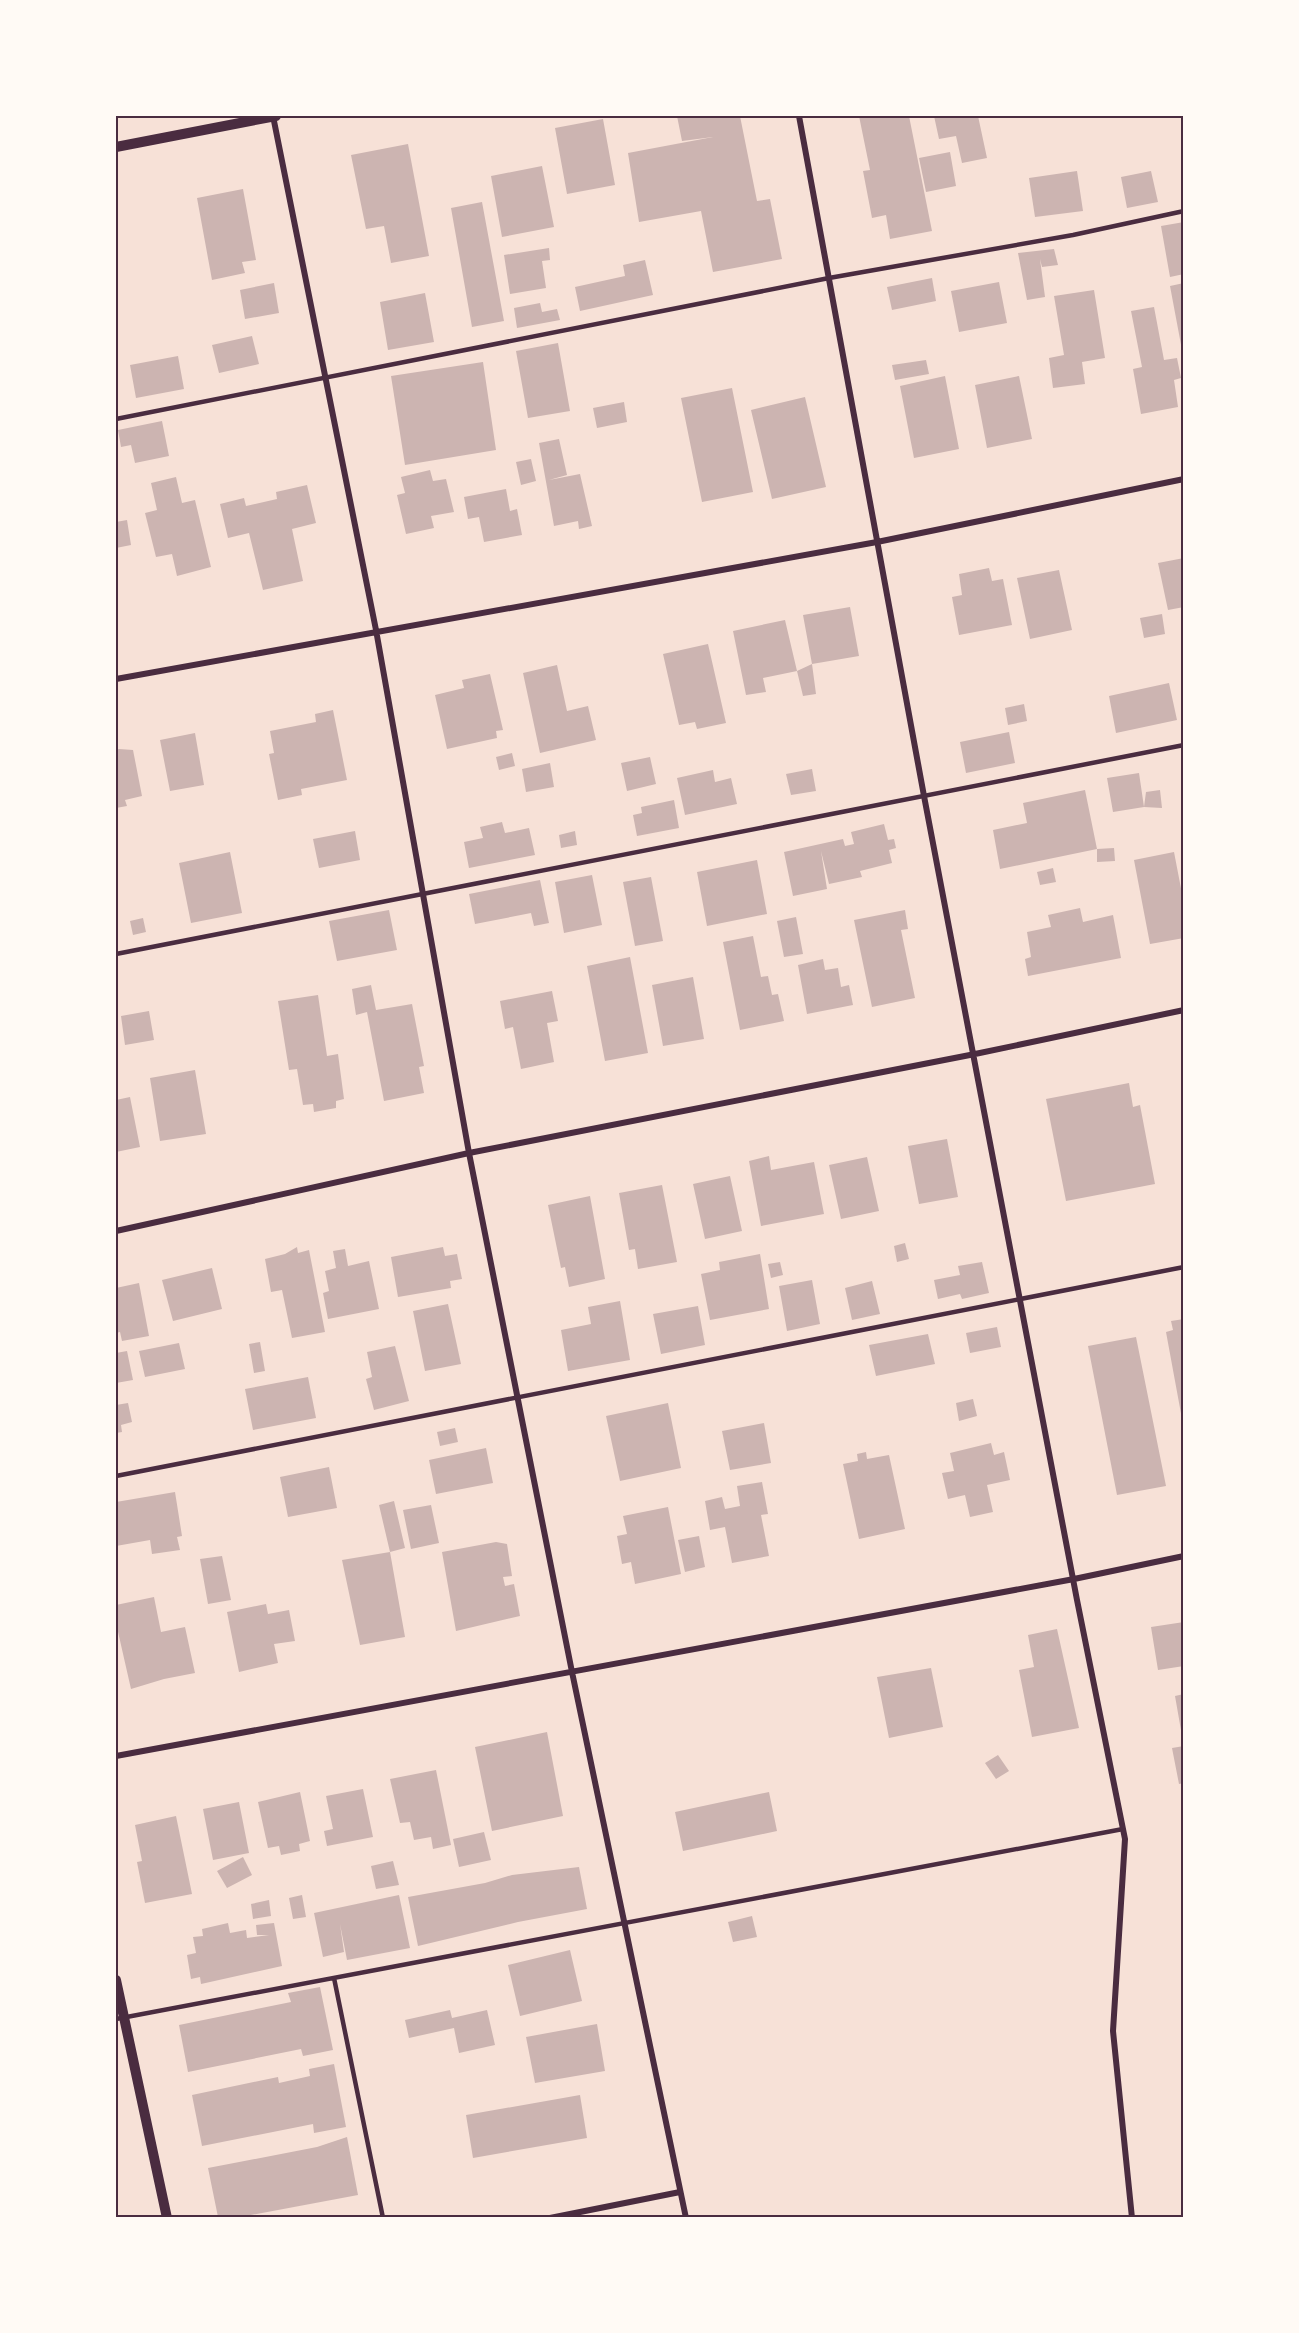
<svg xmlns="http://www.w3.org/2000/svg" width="1299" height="2333" font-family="'PT Sans Narrow',sans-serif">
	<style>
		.building { fill: #ccb4b1 }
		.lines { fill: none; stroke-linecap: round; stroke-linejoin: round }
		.service { stroke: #4a2c40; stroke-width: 4.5 }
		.minor { stroke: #4a2c40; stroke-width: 6 }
		.tertiary { stroke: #4a2c40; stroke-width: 10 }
		.neatline { fill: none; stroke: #4a2c40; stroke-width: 2 }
	</style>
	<rect width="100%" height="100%" fill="#f7e1d7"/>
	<!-- building -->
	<path class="building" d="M677,116H740L757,201L770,199L782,259L713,272L701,211L639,222L628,153L713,137L682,141Z
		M859,116H909L932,231L890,239L886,215L872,218L863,171L870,170Z
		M934,116H978L987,158L962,163L956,136L939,139Z
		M603,119L615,185L567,194L555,128Z
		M408,144L429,256L391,263L384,226L366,229L351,155Z
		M950,152L956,186L926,192L919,158Z
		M542,166L554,227L502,237L491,176Z
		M1077,171L1083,211L1035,217L1029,178Z
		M1151,171L1158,202L1127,208L1121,177Z
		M243,189L256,260L242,262L245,273L212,280L197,198Z
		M482,202L504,321L472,327L451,208Z
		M1184,222V274L1170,277L1161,226Z
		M549,248L550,260L542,261L546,288L510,294L504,255Z
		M1054,249L1058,265L1042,267L1040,259L1045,297L1027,300L1018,253Z
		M645,260L653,295L580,311L575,287L625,276L623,265Z
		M932,278L936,301L892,310L887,287Z
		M999,282L1007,323L959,332L951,291Z
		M274,283L279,313L245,319L240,290Z
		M1184,283V350H1182L1170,286Z
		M1094,290L1105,358L1082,362L1085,384L1053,388L1049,358L1064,355L1054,296Z
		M425,293L434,342L388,350L380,302Z
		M540,303L542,312L557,309L560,320L517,328L514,308Z
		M1154,307L1164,360L1177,358L1181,378L1174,380L1178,407L1141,414L1133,369L1142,367L1131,311Z
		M252,336L259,364L219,373L212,345Z
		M558,343L570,411L528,418L516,351Z
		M178,356L184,389L136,398L130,365Z
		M926,360L929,374L895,380L892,365Z
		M483,362L496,450L405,465L391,376Z
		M945,376L959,449L914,458L900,386Z
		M1019,376L1032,439L987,448L975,385Z
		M732,388L753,492L702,502L681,398Z
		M805,397L826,487L772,499L751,410Z
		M624,402L627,422L597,428L593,408Z
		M162,421L169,456L135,463L131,445L121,447L118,430Z
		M559,439L567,475L549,480L580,474L592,526L579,529L578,521L554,526L539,443Z
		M531,459L536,481L521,485L516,462Z
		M430,470L433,481L446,479L454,512L431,516L434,528L406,534L397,495L405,493L401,477Z
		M176,477L182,503L195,500L211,567L177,576L172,554L156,557L145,513L157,510L151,483Z
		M307,485L316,523L292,529L303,581L263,590L249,533L228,538L220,504L244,498L246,506L277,499L276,492Z
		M506,489L510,511L517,509L522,535L484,542L479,517L468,519L464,497Z
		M127,520L131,545L116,548V522Z
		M1184,558V607L1168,610L1158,563Z
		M989,568L992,581L1003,579L1012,625L959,635L952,597L962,595L959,574Z
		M1059,570L1072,630L1030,639L1017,578Z
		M850,607L859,656L812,664L803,615Z
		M1162,614L1165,634L1144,638L1140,618Z
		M785,620L797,671L812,664L816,694L803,696L797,671L763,678L766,692L746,695L733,631Z
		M708,644L726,723L697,729L695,722L679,725L663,654Z
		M557,665L567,711L588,706L596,740L540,753L523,673Z
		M490,674L503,730L496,731L497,738L447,749L435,695L464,688L462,680Z
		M1169,683L1177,720L1116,733L1109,696Z
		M1024,704L1027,721L1008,725L1005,708Z
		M333,710L347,780L301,789L302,795L278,800L269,754L274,753L270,731L316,722L315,714Z
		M1009,732L1015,763L966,773L960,742Z
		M195,733L204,785L170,791L160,740Z
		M119,749L133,750L142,796L125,800L127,806L116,808V750Z
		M512,753L515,766L499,770L496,757Z
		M650,757L656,784L627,791L621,763Z
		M550,763L554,787L526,792L522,769Z
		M812,769L816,791L791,795L786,774Z
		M713,770L715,782L731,778L737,804L685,815L677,778Z
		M1139,773L1144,807L1113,812L1107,778Z
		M1085,790L1097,849L1000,869L993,830L1027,823L1023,803Z
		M1160,790L1162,808L1144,807L1146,792Z
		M674,800L679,828L637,836L633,815L642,813L641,807Z
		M502,822L505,833L529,828L535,855L469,868L464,842L483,838L480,827Z
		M884,824L888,840L894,839L896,848L889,850L892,863L860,871L862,877L829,884L821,851L827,889L793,896L784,852L843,839L845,846L854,844L851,832Z
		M355,831L360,860L319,868L313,839Z
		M575,831L577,845L561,848L559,835Z
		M1114,848L1115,861L1097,862V849Z
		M230,852L242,913L191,923L179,863Z
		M1174,852L1184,904V938L1150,944L1134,860Z
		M757,860L767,914L707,926L697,872Z
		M1053,868L1056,882L1040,885L1037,872Z
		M592,875L602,925L564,933L555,882Z
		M651,877L663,941L635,946L623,882Z
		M540,880L549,923L534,926L531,913L475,924L469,894Z
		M1080,908L1083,922L1113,915L1121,958L1028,976L1025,959L1031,957L1027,932L1051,927L1048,915Z
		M389,910L397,950L337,961L329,921Z
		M905,910L908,929L901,930L915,998L872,1007L854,920Z
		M796,917L803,954L784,957L777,921Z
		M143,918L146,932L133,935L130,921Z
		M753,936L761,977L768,976L772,995L778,994L784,1021L740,1030L723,942Z
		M630,957L648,1053L605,1061L587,966Z
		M823,959L825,970L838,968L841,987L849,985L853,1005L807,1014L798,965Z
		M693,977L704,1039L663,1046L652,985Z
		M371,985L376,1010L412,1004L424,1066L419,1067L424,1093L384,1101L367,1012L356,1015L352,989Z
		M552,991L558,1021L547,1023L554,1062L521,1069L513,1027L505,1029L500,1001Z
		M318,995L327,1056L338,1054L344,1099L336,1101V1108L314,1112L313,1104L303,1105L297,1069L289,1070L278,1001Z
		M149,1011L154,1040L125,1045L121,1016Z
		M195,1070L206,1134L160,1141L150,1078Z
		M1129,1083L1133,1107L1140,1105L1155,1184L1066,1201L1046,1099Z
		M130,1097L140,1147L116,1152V1100Z
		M947,1139L958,1197L919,1204L908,1146Z
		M769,1156L771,1170L814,1162L824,1214L761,1226L749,1161Z
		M867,1157L879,1211L841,1219L829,1165Z
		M730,1176L742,1231L705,1239L693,1184Z
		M662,1185L677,1262L638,1269L635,1249L629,1250L619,1193Z
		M590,1196L605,1279L569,1287L565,1267L561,1268L548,1205Z
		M905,1243L909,1259L897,1262L894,1246Z
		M297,1247L298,1253L309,1250L325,1332L292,1338L282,1290L271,1292L265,1259L285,1254Z
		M443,1247L445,1256L457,1254L462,1279L450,1281L451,1288L398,1297L391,1257Z
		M345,1249L348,1266L369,1261L379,1309L328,1319L323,1293L329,1291L325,1271L336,1268L333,1251Z
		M760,1254L769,1309L710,1320L701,1274L720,1270L719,1262Z
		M780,1262L783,1275L771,1278L768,1264Z
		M982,1262L989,1293L962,1299L960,1294L938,1299L934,1280L960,1275L958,1266Z
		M212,1268L222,1309L173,1321L162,1280Z
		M812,1280L820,1324L787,1331L779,1286Z
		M872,1281L880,1314L852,1320L845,1288Z
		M139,1283L149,1336L122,1341L120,1332L116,1333V1288Z
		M620,1301L630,1360L568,1371L561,1330L591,1324L588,1307Z
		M448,1304L461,1364L425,1371L413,1311Z
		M698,1306L705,1345L661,1354L653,1314Z
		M1184,1319V1419H1182L1166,1332L1173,1330L1171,1321Z
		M997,1327L1001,1347L970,1353L966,1333Z
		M928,1334L935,1364L876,1376L869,1345Z
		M1136,1337L1166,1486L1117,1495L1088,1346Z
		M260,1342L265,1371L254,1373L249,1344Z
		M179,1343L185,1369L145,1377L139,1351Z
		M395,1346L409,1401L374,1410L366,1379L372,1377L367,1352Z
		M127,1351L133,1380L116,1383V1353Z
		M308,1377L316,1418L253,1430L245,1389Z
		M973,1399L977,1416L959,1421L956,1403Z
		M128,1403L132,1422L121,1425L122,1432L116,1433V1405Z
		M668,1403L681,1468L620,1481L606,1416Z
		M764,1423L771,1463L730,1470L722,1431Z
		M455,1428L458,1442L440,1446L437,1432Z
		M991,1443L994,1455L1004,1452L1010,1480L987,1485L993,1512L970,1517L965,1495L948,1499L942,1473L954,1471L950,1453Z
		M486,1448L493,1483L436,1494L429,1460Z
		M866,1452L867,1459L889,1455L905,1529L859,1539L843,1464L858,1461L857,1454Z
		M329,1467L337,1508L288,1517L280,1477Z
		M762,1482L768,1514L761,1515L769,1556L732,1563L725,1527L710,1530L705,1501L722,1497L725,1509L740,1506L737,1486Z
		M175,1492L182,1536L177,1537L180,1550L152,1554L150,1540L116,1546V1502Z
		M394,1501L405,1548L390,1552L379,1505Z
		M431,1505L439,1543L411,1549L403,1510Z
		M668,1507L681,1574L635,1584L631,1562L622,1564L617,1536L627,1534L623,1516Z
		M699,1536L705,1567L685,1572L678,1540Z
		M496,1542L507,1544L512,1576L503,1577L505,1586L514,1584L520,1616L456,1631L442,1552Z
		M390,1552L405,1637L360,1645L342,1560Z
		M222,1556L231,1600L208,1604L200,1559Z
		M154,1597L161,1632L185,1627L195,1673L164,1679L131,1689L116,1623V1605Z
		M266,1604L268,1614L289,1610L295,1641L274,1644L278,1663L239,1672L227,1612Z
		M1184,1622V1666L1158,1670L1151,1627Z
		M1057,1629L1079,1728L1032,1737L1019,1670L1034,1667L1028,1635Z
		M931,1668L943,1727L889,1738L877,1677Z
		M1184,1694V1736H1182L1175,1696Z
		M547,1732L563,1816L492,1831L475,1747Z
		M1184,1746V1783L1179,1784L1172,1748Z
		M998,1755L1009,1771L996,1779L985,1763Z
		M436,1770L451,1845L433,1849L431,1837L414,1840L410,1822L400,1823L390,1779Z
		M363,1789L373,1837L327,1846L324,1831L333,1829L326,1796Z
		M300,1792L310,1841L299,1844L300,1851L281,1855L279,1846L268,1848L258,1802Z
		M769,1792L777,1831L683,1851L675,1812Z
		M239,1802L249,1853L213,1860L203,1809Z
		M176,1816L192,1894L145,1903L137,1862L142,1861L135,1825Z
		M484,1832L491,1860L459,1867L453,1839Z
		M243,1857L252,1875L227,1888L217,1871Z
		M393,1861L399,1885L376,1889L371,1866Z
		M579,1867L587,1909L518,1922L418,1946L408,1897L485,1883L512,1875Z
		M302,1895L306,1917L293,1919L289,1898Z
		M399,1895L410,1948L347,1960L340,1924L344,1952L323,1957L314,1913Z
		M269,1900L271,1916L253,1919L251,1904Z
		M752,1916L757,1937L733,1942L728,1922Z
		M228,1923L230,1933L246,1930L247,1938L269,1935H257L256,1925L274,1923L282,1966L201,1984L200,1977L191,1979L187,1955L196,1953L193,1937L203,1936L202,1929Z
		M570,1950L582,2001L520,2016L508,1965Z
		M320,1987L333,2050L303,2056L301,2049L188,2072L179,2025L291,2002L288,1993Z
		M450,2010L452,2018L487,2010L495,2045L459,2053L454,2028L409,2038L405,2020Z
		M597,2024L605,2071L535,2083L526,2037Z
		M334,2064L346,2127L314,2133L313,2124L202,2146L192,2095L278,2077L279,2083L310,2076L309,2069Z
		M580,2095L587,2138L473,2158L466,2115Z
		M347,2137L358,2195L240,2217H218L208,2168L317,2147Z"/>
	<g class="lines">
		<!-- service -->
		<path class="service" d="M116,419L829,278L1073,235L1184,211
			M116,954L1184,745
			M116,1476L1184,1267
			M334,1978L383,2218
			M116,2019L1123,1829"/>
		<!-- minor -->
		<path class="minor" d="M273,116L376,630L469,1153L572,1672L686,2218
			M799,116L924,796L1077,1600L1125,1839L1113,2031L1132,2218
			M116,679L877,542L1184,479
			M116,1231L469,1153L975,1054L1184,1010
			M116,1756L1074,1579L1184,1556
			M550,2218L680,2192"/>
		<!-- tertiary -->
		<path class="tertiary" d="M116,147L276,116
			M116,1980L167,2218"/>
	</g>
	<!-- border -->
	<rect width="1299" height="2333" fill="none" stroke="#fffaf5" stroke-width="234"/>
	<rect x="117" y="117" width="1065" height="2099" class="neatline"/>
</svg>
